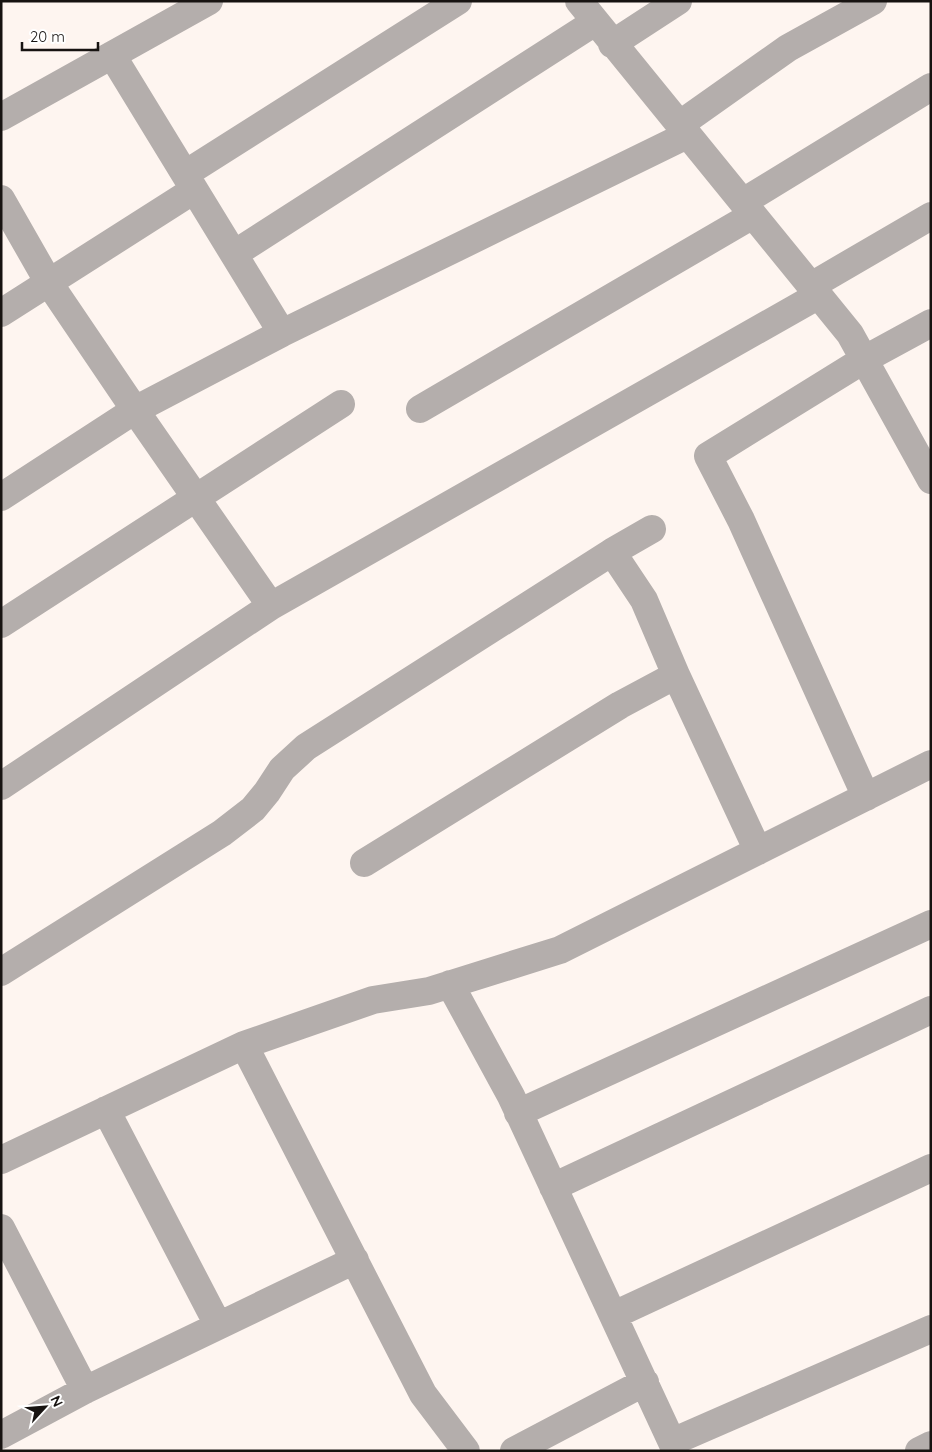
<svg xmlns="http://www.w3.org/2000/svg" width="932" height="1452" font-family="Quicksand,sans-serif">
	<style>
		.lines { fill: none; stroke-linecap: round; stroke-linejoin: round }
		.minor { stroke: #b4aeac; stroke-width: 28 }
	</style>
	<rect width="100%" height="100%" fill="#fef5f0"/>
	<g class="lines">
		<!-- minor -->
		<path class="minor" d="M579,1L850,334L931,480
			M612,44L678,1
			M112,55L282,333
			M1,117L209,1
			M679,125L788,48L873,1
			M185,174L458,1
			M1,199L49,283L135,410L282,333L687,135
			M743,202L931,87
			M234,254L595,22
			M811,286L931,216
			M1,313L194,190
			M420,409L753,215
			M1,497L135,410L271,606
			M612,552L644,600L676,675
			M1,624L341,404
			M1,786L271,606L819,295
			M866,797L741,520L708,456L865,359L931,323
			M364,863L620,705L676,675L758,851
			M1,972L222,833L253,809L267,792L282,769L306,747L612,552L652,529
			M450,984L511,1096L676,1451
			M244,1045L423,1394L466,1451
			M106,1110L218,1325
			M518,1113L931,924
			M1,1160L244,1045L373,1000L429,991L560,950L931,764
			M553,1187L931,1010
			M1,1228L85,1390
			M614,1315L931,1168
			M1,1435L85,1390L355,1260
			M672,1442L931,1329
			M514,1451L645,1382
			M919,1451L931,1445"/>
	</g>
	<!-- border -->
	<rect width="932" height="1452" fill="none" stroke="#171311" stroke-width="5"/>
	<!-- north arrow -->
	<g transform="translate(45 1407) rotate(64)" stroke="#ffffff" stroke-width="4" paint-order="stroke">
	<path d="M0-4L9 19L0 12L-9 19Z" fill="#171311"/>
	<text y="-8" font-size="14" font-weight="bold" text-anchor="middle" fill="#171311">N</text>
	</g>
	<!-- scale -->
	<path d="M22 42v8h76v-8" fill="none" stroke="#171311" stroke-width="2.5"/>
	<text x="30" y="42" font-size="15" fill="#171311" stroke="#ffffff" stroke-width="4" paint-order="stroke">20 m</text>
</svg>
